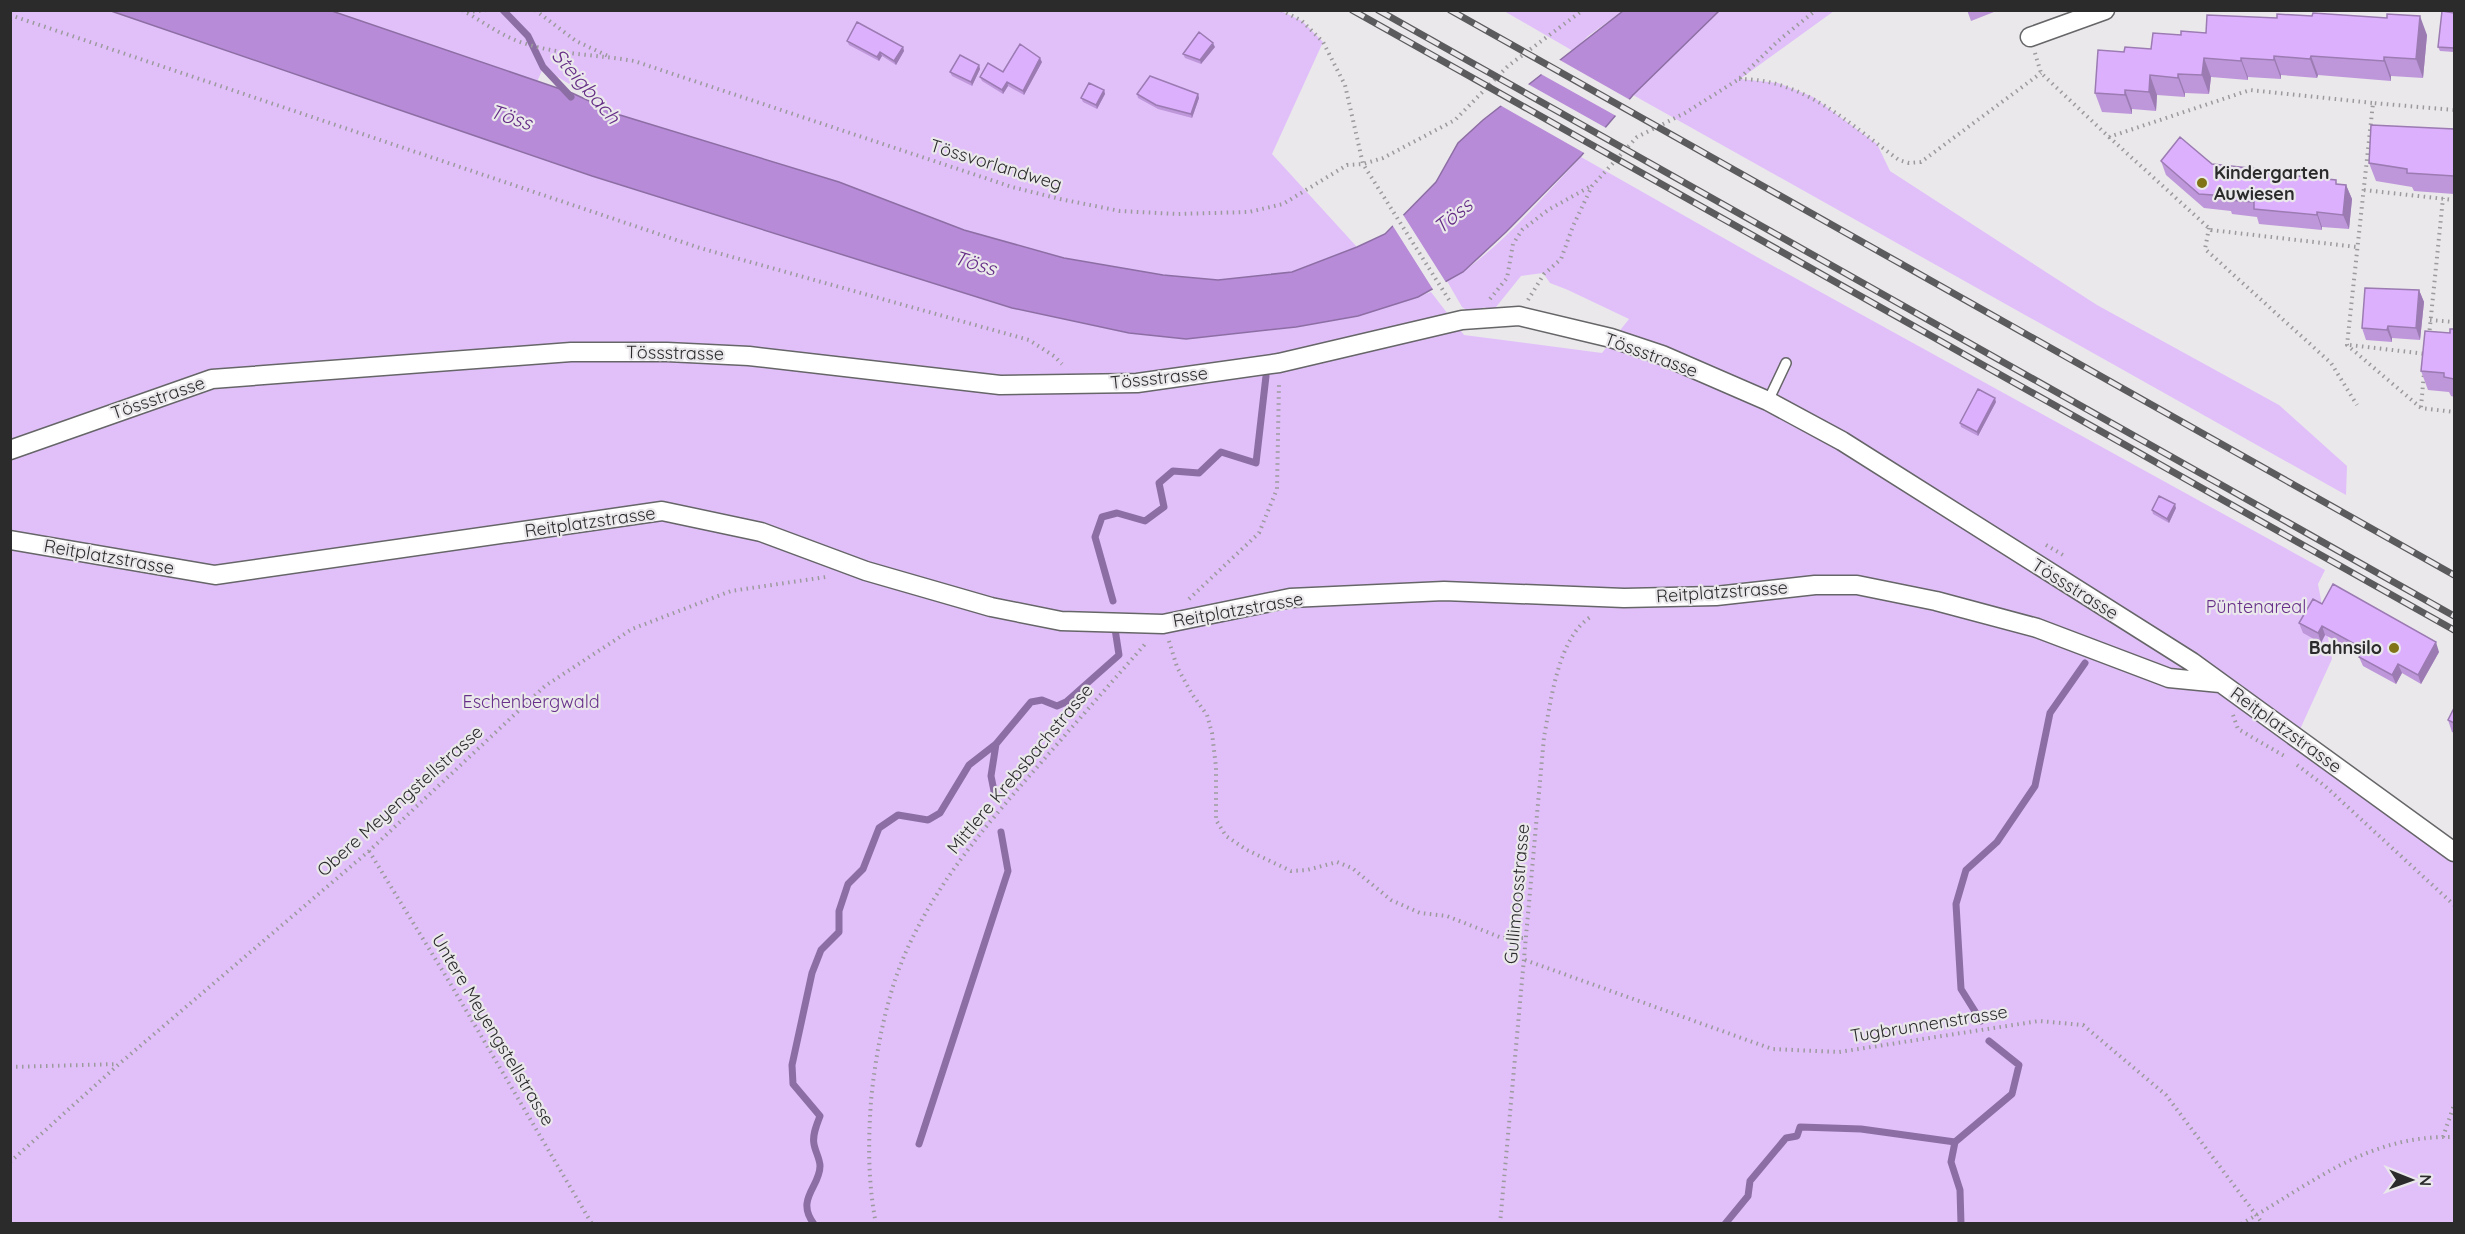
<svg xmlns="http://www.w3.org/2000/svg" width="2465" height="1234" font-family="Quicksand,sans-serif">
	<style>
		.green { fill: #e1c0fa }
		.water { fill: #b78bd7; stroke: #8d6ea4; stroke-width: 1.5 }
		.pier { fill: #eae8eb }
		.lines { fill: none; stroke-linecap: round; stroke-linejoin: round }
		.stream { stroke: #8d6ea4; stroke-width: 7 }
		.lane-casing { stroke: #666568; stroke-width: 12 }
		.street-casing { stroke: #666568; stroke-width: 21 }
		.path { stroke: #9c9a9d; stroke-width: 4; stroke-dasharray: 1.5 4.5; stroke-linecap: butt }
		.lane { stroke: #fff; stroke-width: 9 }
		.street { stroke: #fff; stroke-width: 18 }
		.rail-casing { stroke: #5b5a5c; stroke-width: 7 }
		.rail { stroke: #eae8eb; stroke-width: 4.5; stroke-dasharray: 14; stroke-linecap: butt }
		.wall { fill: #be97da }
		.shaded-wall { fill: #9b7bb2 }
		.building { fill: #ddb0fe; stroke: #9b7bb2; stroke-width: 1.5 }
		.poi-dot { fill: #817416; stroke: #eae8eb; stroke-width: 2 }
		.labels { text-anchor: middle; stroke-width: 4.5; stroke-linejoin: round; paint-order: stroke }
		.street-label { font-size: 18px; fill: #2b2b2c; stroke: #eae8eb }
		.poi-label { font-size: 18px; font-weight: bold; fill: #2b2b2c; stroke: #eae8eb; text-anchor: start }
		.park-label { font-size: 18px; fill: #68308a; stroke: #eae8eb }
		.water-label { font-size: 20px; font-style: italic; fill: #642c85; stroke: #eae8eb }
	</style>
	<rect width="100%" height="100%" fill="#eae8eb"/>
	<!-- green -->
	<path class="green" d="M10,11H111L592,176L1012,308L1129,333L1186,339L1296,327L1358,316L1431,292L1464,335L1602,353L1629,319L1568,290L1550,283L1543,273L1521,276L1492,312L1484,307L1476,316L1462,307L1447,281C1493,257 1544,195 1581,157L1757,257L2325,570L2318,584L2332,659L2297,736L2454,852V1223H11Z
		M332,11H1281L1302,21L1323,42L1272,154L1357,247L1292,272L1218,280L1163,275L1064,258L964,230L839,182L620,115L543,68L537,82Z
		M1504,11H1623L1588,36L1573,51Z
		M1719,11H1834L1740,79L1778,83L1813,97L1877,144L1890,171L2097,305L2279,405L2347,466L2346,495L1633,95Z"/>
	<!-- water -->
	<path class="water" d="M111,11H332L572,93L620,115L839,182L964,230L1064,258L1163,275L1218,280L1292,272L1357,247L1385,234L1436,182L1458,143L1483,120L1623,11H1719L1633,95L1581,156L1506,232L1463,272L1418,297L1358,316L1296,327L1186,339L1129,333L1012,308L592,176Z"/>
	<!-- pier -->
	<path class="pier" d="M1558,59L1632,101L1618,117L1539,73Z
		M1526,83L1608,129L1586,154L1498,104Z
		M1402,213L1447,284L1434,291L1391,223Z"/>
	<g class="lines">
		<!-- stream -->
		<path class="stream" d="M503,10L528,36L543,67L571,97
			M1113,601L1095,537L1102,517L1117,513L1145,521L1164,507L1159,483L1173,471L1199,473L1221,452L1256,463L1266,376
			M995,796L991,776L996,744
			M1981,1021L1961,989L1956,904L1966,870L1997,842L2035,786L2050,713L2085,663
			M1955,1142L1951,1162L1960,1190L1961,1224
			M919,1144L1008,871L1001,832
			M814,1224C795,1199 820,1187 820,1166C820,1159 815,1151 814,1144C812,1135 817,1124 820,1116L793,1084L792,1065L812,973L821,950L839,932V911L848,884L863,869L879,828L898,815L928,820L940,813L969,765L996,744L1031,702L1042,700L1057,706L1066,702L1119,655L1115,629
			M1725,1224L1748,1196L1750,1181L1786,1138L1797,1136L1800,1127L1861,1129L1955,1142L2012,1094L2019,1065L1989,1041"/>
		<!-- lane casing -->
		<g class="lane-casing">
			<path id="lane" d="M1768,401L1786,363"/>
		</g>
		<!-- street casing -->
		<g class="street-casing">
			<path id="street" d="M2030,37L2105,10
				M10,450L212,379L571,352H667L749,356L1000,385L1137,383L1279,363L1462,320L1519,316L1611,338L1662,355L1768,401L1842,441L2192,662L2454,852
				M10,540L215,575L662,511L761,532L866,571L991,607L1061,621L1163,624L1290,598L1444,591L1624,598L1716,596L1815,585H1857L1936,601L2037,628L2169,678L2220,683"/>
		</g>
		<!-- path -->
		<path class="path" d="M462,10C480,20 496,32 515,40C553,55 595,54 634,61L1012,187L1060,199L1120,211L1177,214L1249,212L1283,204L1347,165L1363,164L1383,158L1455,120L1508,66L1583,10
			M535,10L576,41L608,56
			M1281,10L1302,21L1323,42L1345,85L1363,164L1451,303
			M467,12L487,10
			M10,15L700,248L1029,340L1054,356L1062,364
			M2035,53L2041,73L2109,137L2250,90L2373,103
			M1739,79C1805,79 1849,124 1899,160L1909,163L1921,162L2041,73
			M2454,110L2373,103L2347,345L2421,408L2454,412
			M2109,137L2211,230L2357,247
			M2364,190L2454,200
			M2209,228L2205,249L2331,363L2357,405
			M1490,299L1507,278L1513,244L1522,230L1548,210L1591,186
			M1528,300L1544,274L1561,259L1573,226L1592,186L1637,137L1685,113L1739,79L1778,41L1816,10
			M2430,320L2454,322
			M2429,336L2443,198
			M2350,345L2426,354
			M2421,407L2424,373
			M2046,545L2063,555
			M1189,599L1259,533L1277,489L1279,382
			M1169,641L1177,667L1192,694L1207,715L1212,733L1216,767V820L1226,836L1247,850L1291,871L1307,870L1337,862L1352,868L1391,900L1420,913L1447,916L1502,938H1527
			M2233,715L2238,729L2286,757
			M2297,765L2325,786L2454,905
			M369,851L447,978L592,1224
			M1525,960L1772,1049L1839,1052L2039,1021L2083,1025L2166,1095L2263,1224
			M10,1067L118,1064
			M2443,1137L2454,1105
			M10,1162L119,1064L369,851L545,686L632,629L731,591L826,577
			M876,1224C868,1183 868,1143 871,1101C875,1059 883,1016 896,977C925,895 982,830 1038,766C1074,725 1110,684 1146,643
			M1500,1224L1544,737C1551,701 1558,636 1592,616
			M2241,1224C2313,1183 2367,1135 2454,1137"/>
		<!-- lane -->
		<use href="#lane" class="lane"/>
		<!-- street -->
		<use href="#street" class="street"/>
		<!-- rail casing -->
		<g class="rail-casing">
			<path id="rail" d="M1352,10L2454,630
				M1378,10L2454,616
				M1450,10L2454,575"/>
		</g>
		<!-- rail -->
		<use href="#rail" class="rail"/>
	</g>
	<!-- wall -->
	<path class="wall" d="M1967,10H1999L1971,21Z
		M2454,13V52L2440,51L2438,47Z
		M2206,33L2427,35L2423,78L2391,76V81L2318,75L2317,78L2281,75V79L2248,77V80L2211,77L2209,94L2185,93V97L2157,95L2156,111L2132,109V114L2102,112L2095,93L2124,52L2151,49L2181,35Z
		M847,41L903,47L904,51L896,65L882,56L879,61L849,45Z
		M1215,47L1201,64L1185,58L1183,54Z
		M1042,62L1024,95L1008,86L1003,94L982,81L980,77Z
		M979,65L980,69L972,86L952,76L950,72Z
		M1104,90L1105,94L1097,109L1083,102L1081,98Z
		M1137,94H1198L1199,98L1192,118L1158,109L1138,98Z
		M2454,129V194L2414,191L2412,187L2376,181L2369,163Z
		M2161,161L2260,172L2346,185L2352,199L2349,229L2322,227V230L2259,224L2257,217L2232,214L2231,211L2204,208L2166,175Z
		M2419,290L2424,302L2420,340L2392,338V342L2366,340L2362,328Z
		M2454,329V397L2451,396L2449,392L2428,390L2421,371Z
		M1996,402L1978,436L1961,427L1960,423Z
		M2176,508L2169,523L2153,514L2152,510Z
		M2322,604L2439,652L2421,684L2402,673L2396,684L2363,666L2359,657L2361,654L2325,635L2321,643L2303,633L2299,623Z
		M2454,708V733L2452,732L2448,720Z"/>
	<!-- shaded-wall -->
	<path class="shaded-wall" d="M2420,16L2427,35L2423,78L2416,59Z
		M1213,43L1215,47L1201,64L1200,60Z
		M903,47L904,51L896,65L894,61Z
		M880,52L882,56L879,61L877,57Z
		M2274,56L2281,75V79L2274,60Z
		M2311,56L2318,75L2317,78L2310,59Z
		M2384,57L2391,76V81L2384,61Z
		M1040,58L1042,62L1024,95L1023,91Z
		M2204,58L2211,77L2209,94L2202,75Z
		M2241,58L2248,77V80L2241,61Z
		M979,65L980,69L972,86L971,82Z
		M2178,74L2185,93V97L2178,78Z
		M2150,75L2157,95L2156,111L2149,92Z
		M1007,82L1008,86L1003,94L1002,90Z
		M1104,90L1105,94L1097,109L1096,105Z
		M2125,90L2132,109V114L2125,95Z
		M1198,94L1199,98L1192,118L1191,114Z
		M2346,185L2352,199L2349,229L2343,215Z
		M2317,212L2322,227V230L2317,215Z
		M2419,290L2424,302L2420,340L2416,328Z
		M2388,326L2392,338V342L2387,330Z
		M1995,398L1996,402L1978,436L1977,432Z
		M2175,504L2176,508L2169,523L2167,519Z
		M2322,626L2325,635L2321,643L2318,633Z
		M2436,642L2439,652L2421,684L2418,675Z
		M2398,664L2402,673L2396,684L2392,675Z"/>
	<!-- building -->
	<path class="building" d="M2442,11L2454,13V48L2438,47Z
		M2313,13L2387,18V14L2420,16L2416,59L2384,57V61L2311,56L2310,59L2274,56V60L2241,58V61L2204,58L2202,75L2178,74V78L2150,75L2149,92L2125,90V95L2095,93L2098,50L2124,52L2125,47L2151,49L2153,33L2181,35V31L2206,33L2207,15L2277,18V14L2312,16Z
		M857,22L903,47L894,61L880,52L877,57L847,41Z
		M1199,32L1213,43L1200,60L1183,54Z
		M1020,44L1040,58L1023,91L1007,82L1002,90L980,77L988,63L1003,72Z
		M960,55L979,65L971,82L950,72Z
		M1150,76L1198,94L1191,114L1156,105L1137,94Z
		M1089,83L1104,90L1096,105L1081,98Z
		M2371,125L2454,129V176L2407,173V169L2369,163Z
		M2180,137L2212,164L2258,169V172L2336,180V184L2346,185L2343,215L2317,212V215L2254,209V202L2227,200V196L2199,194L2161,161Z
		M2365,288L2419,290L2416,328L2388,326L2387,330L2362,328Z
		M2450,329H2454V379L2444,377V373L2421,371L2425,331L2450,333Z
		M1978,389L1995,398L1977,432L1960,423Z
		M2159,496L2175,504L2167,519L2152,510Z
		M2333,584L2436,642L2418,675L2398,664L2392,675L2359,657L2364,649L2322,626L2318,633L2299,623L2313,599L2322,604Z
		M2454,708V723L2448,720Z"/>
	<!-- markers -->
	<g class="poi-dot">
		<circle cx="2202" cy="183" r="6"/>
		<circle cx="2394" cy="648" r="6"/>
	</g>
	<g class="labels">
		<!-- street labels -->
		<g class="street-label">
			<text transform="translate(996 165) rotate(17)" y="6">Tössvorlandweg</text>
			<text transform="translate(675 353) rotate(1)" y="6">Tössstrasse</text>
			<text transform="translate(1651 355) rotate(20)" y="6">Tössstrasse</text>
			<text transform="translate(1159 378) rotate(-6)" y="6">Tössstrasse</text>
			<text transform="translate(158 398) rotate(-19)" y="6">Tössstrasse</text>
			<text transform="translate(590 522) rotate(-8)" y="6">Reitplatzstrasse</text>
			<text transform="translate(109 557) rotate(10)" y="6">Reitplatzstrasse</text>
			<text transform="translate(2075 589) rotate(32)" y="6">Tössstrasse</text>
			<text transform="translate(1722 592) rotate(-4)" y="6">Reitplatzstrasse</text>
			<text transform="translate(1238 610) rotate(-10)" y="6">Reitplatzstrasse</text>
			<text transform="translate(2286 730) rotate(36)" y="6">Reitplatzstrasse</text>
			<text transform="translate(1020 769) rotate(-50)" y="6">Mittlere Krebsbachstrasse</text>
			<text transform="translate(400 801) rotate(-42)" y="6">Obere Meyengstellstrasse</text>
			<text transform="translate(1517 894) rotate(-85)" y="6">Gullimoosstrasse</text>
			<text transform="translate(1929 1024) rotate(-9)" y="6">Tugbrunnenstrasse</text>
			<text transform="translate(493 1030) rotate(59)" y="6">Untere Meyengstellstrasse</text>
		</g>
		<!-- poi labels -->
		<g class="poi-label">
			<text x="2214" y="179">Kindergarten<tspan x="2214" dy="21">Auwiesen</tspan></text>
			<text x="2382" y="654" text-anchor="end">Bahnsilo</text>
		</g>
		<!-- park labels -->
		<g class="park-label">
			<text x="2256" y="613">Püntenareal</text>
			<text x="531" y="708">Eschenbergwald</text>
		</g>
		<!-- water labels -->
		<g class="water-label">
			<text transform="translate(586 86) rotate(49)" y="7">Steigbach</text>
			<text transform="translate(511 117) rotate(18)" y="7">Töss</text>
			<text transform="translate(1453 216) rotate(-39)" y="7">Töss</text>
			<text transform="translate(975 263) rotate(17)" y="7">Töss</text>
		</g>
	</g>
	<!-- border -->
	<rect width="2465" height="1234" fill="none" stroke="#2b2b2c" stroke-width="24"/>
	<!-- north arrow -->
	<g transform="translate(2411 1180) rotate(91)" stroke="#eae8eb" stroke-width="4.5" paint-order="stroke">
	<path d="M0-4.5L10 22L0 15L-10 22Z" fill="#2b2b2c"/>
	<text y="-9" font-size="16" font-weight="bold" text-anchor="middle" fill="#2b2b2c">N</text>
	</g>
</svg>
